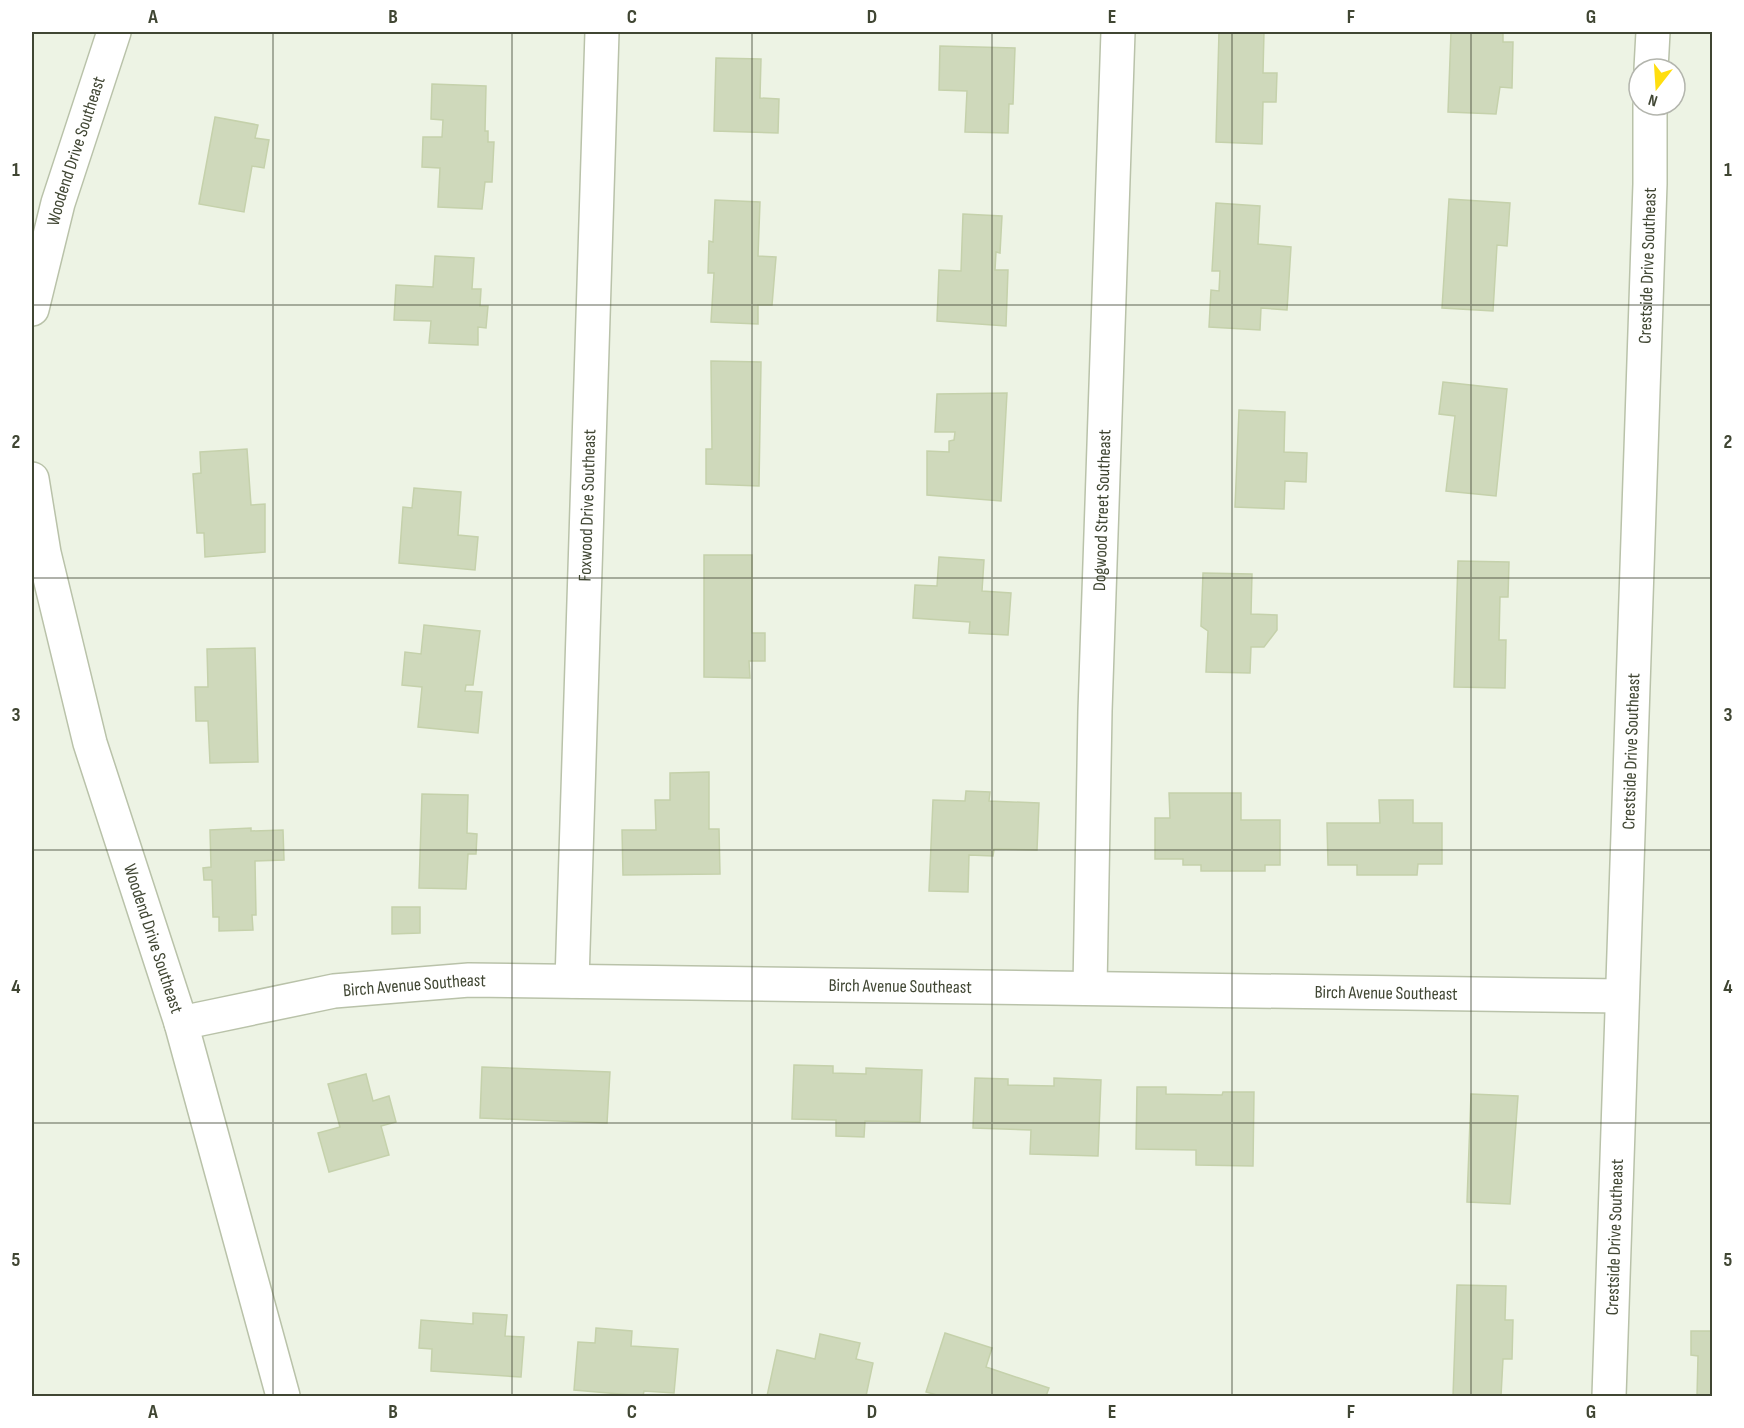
<svg xmlns="http://www.w3.org/2000/svg" width="1744" height="1428" font-family="'Sofia Sans Condensed',sans-serif">
	<style>
		.building { fill: #cfd9bb; stroke: #c5d1ab; stroke-width: 1.5 }
		.lines { fill: none; stroke-linecap: round; stroke-linejoin: round }
		.minor-casing { stroke: #b9c2a9; stroke-width: 36 }
		.minor { stroke: #fff; stroke-width: 33 }
		.grid { fill: none; stroke: #404633; stroke-width: 1.5; stroke-opacity: 0.55 }
		.labels { text-anchor: middle; stroke-width: 5; stroke-linejoin: round; paint-order: stroke }
		.street-label { font-size: 18px; fill: #404633; stroke: #fff }
		.neatline { fill: none; stroke: #404633; stroke-width: 2 }
		.grid-label { font-size: 20px; text-anchor: middle; font-weight: bold; fill: #404633 }
	</style>
	<rect width="100%" height="100%" fill="#edf3e4"/>
	<!-- building -->
	<path class="building" d="M1219,32H1264L1263,73H1277L1276,102H1263L1262,144L1216,142Z
		M1451,32H1503V42H1513L1512,88L1500,87L1496,114L1448,112Z
		M940,46L1015,48L1013,104H1009L1008,133L965,132L967,91L939,90Z
		M716,58L761,59L760,98L779,99L778,133L714,131Z
		M432,84L486,86L485,131H488V142H494L492,182H485L482,209L438,207L440,168L422,167L423,137H442L443,120L431,119Z
		M215,117L258,125L255,138L269,140L264,168L252,166L244,212L199,204Z
		M1449,199L1510,203L1507,246L1497,245L1493,311L1442,308Z
		M715,200L760,202L758,256L776,257L772,305H758V324L711,322L714,273H708L709,241L713,242Z
		M1216,203L1260,206L1258,244L1291,247L1287,310L1261,308L1260,330L1209,327L1211,290L1219,291L1220,271H1212Z
		M963,214L1002,216L1000,253L996,252L995,270H1008L1006,326L937,321L939,270L961,271Z
		M435,256L474,258L472,289H481L480,306H488L486,328L478,327V345L429,343L431,321L394,320L396,285L433,287Z
		M711,361L761,362L759,486L706,484V449H712Z
		M1443,382L1507,389L1496,496L1446,491L1455,416L1439,414Z
		M1007,393L1001,501L927,495V451L949,452V441L954,440L955,432H935L937,394Z
		M1239,410L1285,412L1284,452L1307,453L1306,482L1285,481L1284,509L1235,507Z
		M247,449L251,505L265,504V552L205,557L204,533H197L193,474L201,473L200,452Z
		M414,488L461,492L458,535L478,537L475,570L399,563L403,507L412,508Z
		M704,555H752V633H765V661H749L750,678L704,677Z
		M939,557L984,560L982,591L1011,593L1008,635L969,633L970,622L913,618L915,585L937,586Z
		M1458,561L1509,562L1508,597H1500L1499,640H1506L1505,688L1454,687Z
		M1203,573L1252,574L1251,614L1277,615V630L1264,647H1251L1250,673L1206,672L1208,631L1201,626Z
		M424,625L480,631L473,685H466L465,691L482,692L478,733L418,727L422,687L402,685L405,652L421,654Z
		M255,648L258,762L210,763L208,721H196L195,687H208L207,649Z
		M709,772V829H719L720,874L623,875L622,830H656L655,800H670V773Z
		M966,791L990,792L989,801L1039,803L1037,850L994,849L993,856L969,855L968,892L929,891L933,800L965,801Z
		M1169,793H1241V820H1280V865H1265V871H1201V865H1183V859H1155V818H1170Z
		M422,794L468,795L467,833L477,834L476,854H468L466,889L419,888Z
		M1379,800H1413V823H1442V864H1418L1417,875H1357V865H1328L1327,823H1380Z
		M251,828V831L283,830L284,860L255,861L256,915H252L253,930L219,931V917H213L212,880H204L203,868L211,867L210,830Z
		M392,907H420V933L392,934Z
		M794,1065L833,1066V1073L866,1074V1068L922,1070L920,1122L865,1121L864,1137L836,1136V1120L792,1119Z
		M482,1067L610,1072L607,1123L480,1118Z
		M366,1074L373,1101L389,1096L396,1122L381,1126L389,1155L329,1172L318,1133L340,1127L328,1084Z
		M975,1078L1008,1079V1085L1054,1086V1078L1101,1080L1098,1156L1030,1154L1031,1130L973,1128Z
		M1137,1087H1166V1094L1222,1095L1223,1092H1254L1253,1166L1196,1165V1150L1136,1149Z
		M1471,1094L1518,1096L1510,1204L1467,1202Z
		M1457,1285L1506,1286L1505,1320H1513L1512,1359H1503L1501,1396H1453Z
		M473,1313L507,1315L505,1336L524,1337L521,1377L431,1371L432,1349L419,1348L421,1320L473,1324Z
		M596,1328L632,1331L631,1346L678,1349L674,1393L644,1391L643,1396L574,1390L578,1342L595,1343Z
		M1691,1331H1712V1396H1697L1698,1356L1691,1355Z
		M945,1333L992,1348L986,1367L1049,1388L1046,1396H941L926,1392Z
		M820,1334L860,1343L856,1359L873,1363L866,1396H767L777,1350L815,1359Z"/>
	<g class="lines">
		<!-- minor casing -->
		<g class="minor-casing">
			<g id="minor">
				<path d="M1651,69L1653,32"/>
				<path id="s1" d="M32,309L58,203L114,32"/>
				<path id="s2" d="M32,479L44,553L90,743L181,1023L283,1396"/>
				<path id="s3" d="M572,981L602,32"/>
				<path id="s4" d="M1090,988L1095,711L1118,32"/>
				<path id="s5" d="M181,1023L334,991L469,980L1622,996"/>
				<path id="s6" d="M1609,1396L1650,184V105"/>
			</g>
		</g>
		<!-- minor -->
		<use href="#minor" class="minor"/>
	</g>
	<!-- grid -->
	<path class="grid" d="M273,32V1396M512,32V1396M752,32V1396M992,32V1396M1232,32V1396M1471,32V1396M32,305H1712M32,578H1712M32,850H1712M32,1123H1712"/>
	<g class="labels">
		<!-- street labels -->
		<g class="street-label">
			<text dy="6" stroke="none"><textPath href="#s1" startOffset="164">Woodend Drive Southeast</textPath></text>
			<text dy="6" stroke="none"><textPath href="#s6" startOffset="1131">Crestside Drive Southeast</textPath></text>
			<text dy="6" stroke="none"><textPath href="#s3" startOffset="476">Foxwood Drive Southeast</textPath></text>
			<text dy="6" stroke="none"><textPath href="#s4" startOffset="478">Dogwood Street Southeast</textPath></text>
			<text dy="6" stroke="none"><textPath href="#s6" startOffset="645">Crestside Drive Southeast</textPath></text>
			<text dy="6" stroke="none"><textPath href="#s2" startOffset="476">Woodend Drive Southeast</textPath></text>
			<text dy="6" stroke="none"><textPath href="#s5" startOffset="723">Birch Avenue Southeast</textPath></text>
			<text dy="6" stroke="none"><textPath href="#s5" startOffset="237">Birch Avenue Southeast</textPath></text>
			<text dy="6" stroke="none"><textPath href="#s5" startOffset="1209">Birch Avenue Southeast</textPath></text>
			<text dy="6" stroke="none"><textPath href="#s6" startOffset="159">Crestside Drive Southeast</textPath></text>
		</g>
	</g>
	<!-- border -->
	<rect width="1744" height="1428" fill="none" stroke="#ffffff" stroke-width="66"/>
	<!-- north arrow -->
	<g transform="translate(1657 87) rotate(197)"><circle r="28" fill="#ffffff" stroke="#b3b5ad" stroke-width="1.5"/>
	<path d="M0-4.5L10 22L0 15L-10 22Z" fill="#ffde0f"/>
	<text y="-9" font-size="16" font-weight="bold" text-anchor="middle" fill="#404633">N</text>
	</g>
	<rect x="33" y="33" width="1678" height="1362" class="neatline"/>
	<g class="grid-label">
		<text x="153" y="23">A</text>
		<text x="393" y="23">B</text>
		<text x="632" y="23">C</text>
		<text x="872" y="23">D</text>
		<text x="1112" y="23">E</text>
		<text x="1351" y="23">F</text>
		<text x="1591" y="23">G</text>
		<text x="16" y="176">1</text>
		<text x="1728" y="176">1</text>
		<text x="16" y="448">2</text>
		<text x="1728" y="448">2</text>
		<text x="16" y="721">3</text>
		<text x="1728" y="721">3</text>
		<text x="16" y="993">4</text>
		<text x="1728" y="993">4</text>
		<text x="16" y="1266">5</text>
		<text x="1728" y="1266">5</text>
		<text x="153" y="1418">A</text>
		<text x="393" y="1418">B</text>
		<text x="632" y="1418">C</text>
		<text x="872" y="1418">D</text>
		<text x="1112" y="1418">E</text>
		<text x="1351" y="1418">F</text>
		<text x="1591" y="1418">G</text>
	</g>
</svg>
